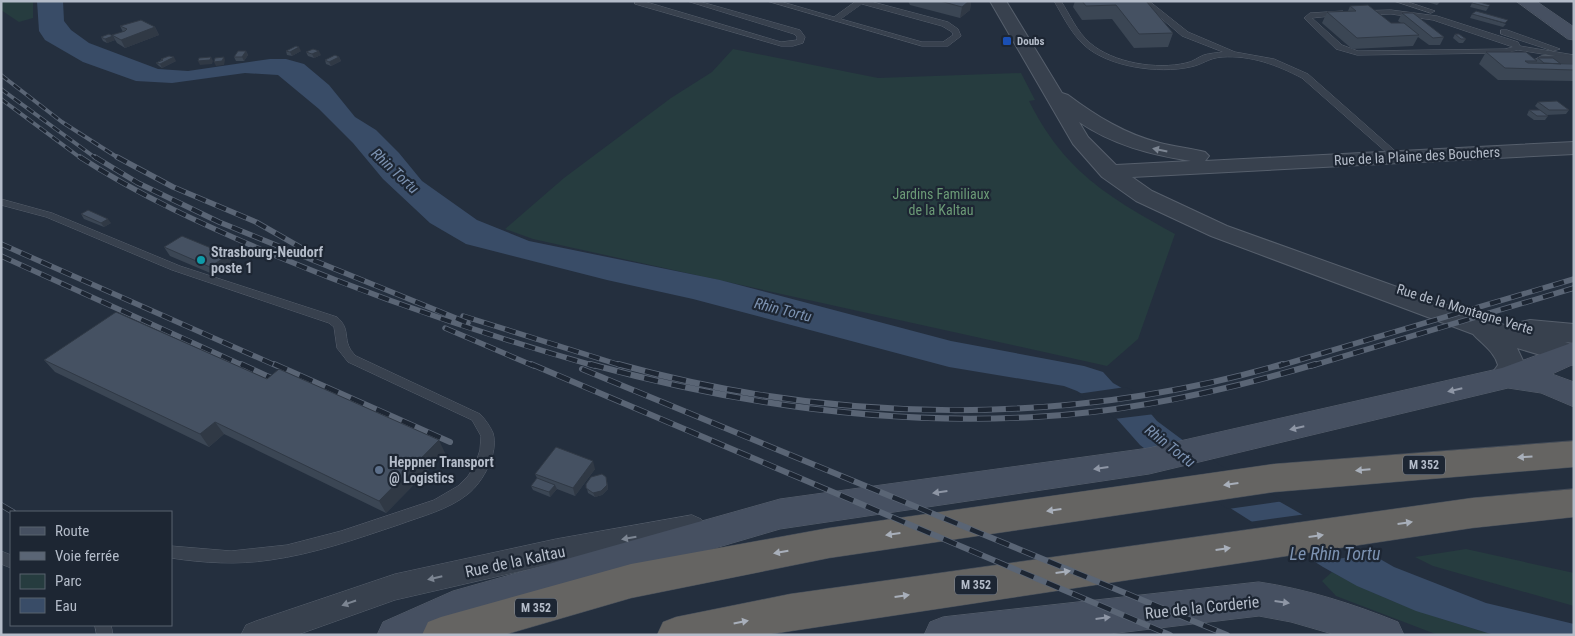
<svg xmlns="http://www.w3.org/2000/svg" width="1575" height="636" font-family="'Roboto Condensed',sans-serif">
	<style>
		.green { fill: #263c3f }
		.water { fill: #394c67 }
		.pier { fill: #242f3e }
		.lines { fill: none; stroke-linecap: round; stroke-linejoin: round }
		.service-casing { stroke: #565f6c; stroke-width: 1 }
		.minor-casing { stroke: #565f6c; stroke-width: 1 }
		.tertiary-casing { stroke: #565f6c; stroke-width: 2 }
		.secondary-casing { stroke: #565f6c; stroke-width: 1 }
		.trunk-casing { stroke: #434c59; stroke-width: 1 }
		.service { fill: #38414e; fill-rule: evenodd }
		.minor { fill: #38414e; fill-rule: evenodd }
		.tertiary { fill: #38414e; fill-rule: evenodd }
		.secondary { fill: #465061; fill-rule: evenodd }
		.trunk { fill: #656462; fill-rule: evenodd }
		.rail-far2-casing { stroke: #5a6575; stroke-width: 4 }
		.rail-far1-casing { stroke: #5a6575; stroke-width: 5.5 }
		.rail-casing { stroke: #5a6575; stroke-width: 6 }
		.rail-far2 { stroke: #1d2633; stroke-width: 2.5; stroke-dasharray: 8; stroke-linecap: butt }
		.rail-far1 { stroke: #1d2633; stroke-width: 4; stroke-dasharray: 11; stroke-linecap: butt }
		.rail { stroke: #1d2633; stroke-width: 4.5; stroke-dasharray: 14; stroke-linecap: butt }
		.wall { fill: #3b4654 }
		.shaded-wall { fill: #303945 }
		.building { fill: #455162; stroke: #303945 }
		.oneway { fill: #7c8592 }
		.oneway2 { fill: #8e96a5 }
		.oneway3 { fill: #a8afba }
		.transit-dot { fill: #1a4fb4; stroke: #1d2633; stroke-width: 2 }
		.culture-dot { fill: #0f9aa8; stroke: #1d2633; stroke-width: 2 }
		.service-dot { fill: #5c6f8a; stroke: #1d2633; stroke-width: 2 }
		.labels { text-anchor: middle; stroke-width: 4.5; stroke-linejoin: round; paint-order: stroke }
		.far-poi-label { font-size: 11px; font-weight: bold; fill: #b4bcc9; stroke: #1d2633; text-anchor: start }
		.shield { fill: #1d2633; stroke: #878f9c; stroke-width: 1 }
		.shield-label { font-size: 12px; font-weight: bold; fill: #b4bcc9 }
		.street-label { font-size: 14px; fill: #b4bcc9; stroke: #1d2633 }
		.park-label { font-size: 14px; fill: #6b9a76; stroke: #1d2633 }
		.poi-label { font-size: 14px; font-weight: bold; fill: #b4bcc9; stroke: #1d2633; text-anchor: start }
		.water-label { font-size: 15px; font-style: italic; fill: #7c92b1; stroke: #1d2633 }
		.near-street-label { font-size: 16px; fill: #b4bcc9; stroke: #1d2633 }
		.near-water-label { font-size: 18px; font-style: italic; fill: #7c92b1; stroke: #1d2633 }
	</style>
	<rect width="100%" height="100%" fill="#242f3e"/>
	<!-- green -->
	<path class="green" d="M1,1H33V18L19,22L1,10Z
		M733,49L878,78L1021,73L1035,100L1029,101C1064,171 1108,197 1175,234L1138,339L1107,366L533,239L505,229L564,178L671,98L712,72Z
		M1466,549L1574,573V606L1433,566L1415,557Z
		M1332,572C1383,601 1438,618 1494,635H1438L1336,596L1322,581Z"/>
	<!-- water -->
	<path class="water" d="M37,1H63L64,21L71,30L89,43L158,69L188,71L270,59H286L304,64L329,85L355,117L376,130L399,153L422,181L477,220L529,241L720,280L951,341L1084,366L1103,372L1113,383L1136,396L1157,421L1219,467L1394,567L1486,603L1574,624V635H1494L1416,611L1357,586L1323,567L1183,478L1140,445L1108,409L1077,391L1064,386L949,367L693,299L607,280L466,244L430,223L383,179L353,143L319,109L278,75L245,73L172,83L136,81L83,62L45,40L39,31Z"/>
	<!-- pier -->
	<path class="pier" d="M1126,387L1138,394L1155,414L1114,419L1107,411L1077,394Z
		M1188,441L1220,465L1284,501L1228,509L1182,480L1144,451Z
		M1307,514L1375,553L1312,563L1249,522Z"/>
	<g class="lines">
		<!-- service casing -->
		<g class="service-casing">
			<path id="service" d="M635,1H643L781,42L797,40V37L794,34L687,1H698L800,30L805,37L803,43L793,46H781L635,4Z
				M767,1H779L834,17L856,1H869L948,22L958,29L961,36L948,46H922ZM862,4L942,26L952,32L953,35L943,42H922L841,19Z
				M1054,1H1061C1070,15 1077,32 1090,43C1113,63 1157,70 1186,63C1193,62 1198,57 1204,55C1210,53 1217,53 1223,52L1182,36L1141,1H1149L1188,32L1235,52L1274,59L1308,74L1402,157L1397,160L1394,159L1302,78C1277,65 1251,55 1222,57C1208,58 1202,65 1190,67C1159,74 1108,67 1084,45C1071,33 1063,16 1054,1Z
				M1394,1H1405L1435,11L1431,13Z
				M1391,10L1437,16L1518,42L1520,46L1574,55V59L1518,50L1505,53L1357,55L1336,49L1304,18L1310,13L1343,11L1344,13L1340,15L1312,18L1342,45L1358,51L1505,49L1513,47L1433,20L1391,14L1361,15L1357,13L1361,11Z
				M1501,30H1507L1560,49L1553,51L1501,34Z
				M1,199L52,213L180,266L337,317C353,331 340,341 356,356L480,414C485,419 490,426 493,433C499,453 483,482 468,494C448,510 422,516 398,525C356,539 314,554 270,560C237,565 204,563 171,558V546L231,551L287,545L341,531L434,500L458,486L468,476L475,465L480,450L481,436L472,420L348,362L337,348L334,327L329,323L172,270L46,217L1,205Z
				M1,551L11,555V568L1,564Z
				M95,625H111L113,635H97Z"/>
		</g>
		<!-- minor casing -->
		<g class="minor-casing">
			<path id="minor" d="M1574,55V63L1541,64L1534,60L1541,56Z
				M692,515L701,519L705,527L701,535L692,539L556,563L395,600L297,635H241L246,625L256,621L395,574L556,539Z"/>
		</g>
		<!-- tertiary casing -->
		<g class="tertiary-casing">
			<path id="tertiary" d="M990,1H1006L1062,93L1068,95C1096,116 1125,134 1160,143C1175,147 1190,148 1205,152L1209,156L1205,161L1574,142V154L1132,177L1152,191L1227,226L1492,321L1517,329L1521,322L1530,320L1574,324V343L1565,342L1574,345V365L1517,348L1526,367C1517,382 1510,392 1492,386L1488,379L1498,365C1494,351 1482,344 1473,334L1211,236L1136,201L1102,177L1073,144ZM1079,122C1113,145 1151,155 1191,161L1116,165L1088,137Z"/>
		</g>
		<!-- secondary casing -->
		<g class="secondary-casing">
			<path id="secondary" d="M1516,1H1536L1574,27V40L1568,39Z
				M1574,342V364L1552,374L1574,382V407L1541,393L1508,388L1149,474L780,529L460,623L436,635H377L383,622L453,591L780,499L1149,448L1502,368Z
				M1259,582C1307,589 1353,604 1398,622L1404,635H1336L1291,622L1259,616L1101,635H924L930,622L943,617Z"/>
		</g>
		<!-- trunk casing -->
		<g class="trunk-casing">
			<path id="trunk" d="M1574,441V467L1274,492L829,558L631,598L504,635H422L428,622L441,617L631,564L829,528L1274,464Z
				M1574,489V517L1472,528L765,635H657L663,622L676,617L790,594L1472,498Z"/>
		</g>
		<!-- service -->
		<use href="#service" class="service"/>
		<!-- minor -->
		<use href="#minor" class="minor"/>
		<!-- tertiary -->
		<use href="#tertiary" class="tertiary"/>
		<!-- secondary -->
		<use href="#secondary" class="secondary"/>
		<!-- trunk -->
		<use href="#trunk" class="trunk"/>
		<!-- rail-far2 casing -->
		<g class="rail-far2-casing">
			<path id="rail-far2" d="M1,75L62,122L120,159
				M1,89L97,159
				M1,99L82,159"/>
		</g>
		<!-- rail-far1 casing -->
		<g class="rail-far1-casing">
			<path id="rail-far1" d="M80,157C140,196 204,225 269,253C376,298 484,335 595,366
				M95,157L138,183L219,222L468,323
				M117,157L173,187L256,222L305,250
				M1,244L277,366
				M1,256L244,366
				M463,316L623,366
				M445,328L534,366
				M1279,366L1574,279
				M1311,366L1574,288"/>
		</g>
		<!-- rail casing -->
		<g class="rail-casing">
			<path id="rail" d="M241,364L280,382
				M274,364L450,442
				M531,364L1170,635
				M590,364C735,404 884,425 1034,417C1130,412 1224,391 1316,364
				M618,364C835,424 1067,427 1283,364
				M582,369L1227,635
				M1,505L13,512"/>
		</g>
		<!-- rail-far2 -->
		<use href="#rail-far2" class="rail-far2"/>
		<!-- rail-far1 -->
		<use href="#rail-far1" class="rail-far1"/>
		<!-- rail -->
		<use href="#rail" class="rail"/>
	</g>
	<!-- wall -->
	<path class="wall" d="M908,1H971L970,10L960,18L910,5Z
		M1075,1H1146L1173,33L1168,47L1134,48L1112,19L1082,20L1073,7Z
		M1424,1H1441L1437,5Z
		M1472,3L1490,5L1486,11L1470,7Z
		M1350,6L1391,23H1401L1398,21L1402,13L1444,37L1440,45H1429L1418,37L1413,46L1352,49L1322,23L1327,12L1348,11Z
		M1472,14L1506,24L1503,27L1470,18Z
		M120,26L155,27L159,35L125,48L117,43L112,35L123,32Z
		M1455,34L1466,39L1463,43H1459L1453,38Z
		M101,37L115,40L107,43L103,41Z
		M246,51L248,55L244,61H236L234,57Z
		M286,51H301L292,56L287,55Z
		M306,52L321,55L314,58L308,56Z
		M1486,52L1536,60L1538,58L1561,64H1573L1574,63V81H1573L1498,80L1479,64Z
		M339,57L341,61L331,66L326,64L325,60Z
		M161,59L176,61L162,68L159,66L156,63L161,60Z
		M1538,102L1569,110L1566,114L1547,115L1548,116L1545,120H1534L1527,115L1529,110H1540L1535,106Z
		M81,214L111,223L104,227L84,219Z
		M164,247L228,255L233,264L215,275L170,256Z
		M44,360L267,379L445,453L386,513L224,434L209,447L55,372Z
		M595,469L575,496L557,489L550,497L533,490L531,486L537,478L535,474Z
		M607,481L608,489L602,495L595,497L588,493L586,484Z"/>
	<!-- shaded-wall -->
	<path class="shaded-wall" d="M969,1H971L970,10L960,18L962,7Z
		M155,27L159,35L125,48L121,40Z
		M113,36L115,40L107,43L105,39Z
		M299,47L301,51L292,56L290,52Z
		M246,51L248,55L244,61L242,57Z
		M319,51L321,55L314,58L312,54Z
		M174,57L176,61L162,68L160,64Z
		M211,57L213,61L212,64L200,65L198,61Z
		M224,57L225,60L224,65L216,66L214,62Z
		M339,57L341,61L331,66L329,62Z
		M108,219L111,223L104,227L101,223Z
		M228,255L233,264L215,275L210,267Z
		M215,422L224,434L209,447L200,434Z
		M439,440L445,453L386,513L379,501Z
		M593,461L595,469L575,496L573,488Z
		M606,477L608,489L602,495L595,497L593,493Z
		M555,485L557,489L550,497L549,492Z"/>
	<!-- building -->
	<path class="building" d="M940,1H969L962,7Z
		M1082,1H1146L1173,33L1139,34L1116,5L1086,6Z
		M1474,1H1476L1490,5L1488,7L1472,3Z
		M1368,5L1391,23H1404L1419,35L1357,38L1327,12L1356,11L1350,6Z
		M1476,11L1508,20L1505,23L1472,14Z
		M1402,13H1413L1444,37L1433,38Z
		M141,20L155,27L121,40L112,35L125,31L127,29L120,26Z
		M109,34L113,36L105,39L101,37Z
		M1455,34H1459L1466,39H1461Z
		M296,46L299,47L290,52L286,51Z
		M313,49L319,51L312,54L306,52Z
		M238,51H246L242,57H234Z
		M1486,52H1526L1537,61H1525L1528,63L1574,64V70L1505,68Z
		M335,55L339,57L329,62L325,60Z
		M169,56L174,57L160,64L156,63L163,60L161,59Z
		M211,57L210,60L198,61L199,58Z
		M224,57L222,61L214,62L215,58Z
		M1538,58H1553L1561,64L1544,63Z
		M1557,101L1569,110H1549L1538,102Z
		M1529,110H1540L1548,116H1537Z
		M88,210L108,219L101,223L81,214Z
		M182,236L228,255L210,267L164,247Z
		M116,312L267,379L279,369L439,440L379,501L215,422L200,434L44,360Z
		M556,447L593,461L573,488L535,474Z
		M602,474L606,477L607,485L601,491L593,493L586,488V484L591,477Z
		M537,478L555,485L549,492L531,486Z"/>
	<!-- one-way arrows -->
	<defs><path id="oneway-solid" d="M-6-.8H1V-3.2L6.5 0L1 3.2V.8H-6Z" transform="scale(1.25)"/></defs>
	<g class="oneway">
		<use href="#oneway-solid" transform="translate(1160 150) rotate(-168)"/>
		<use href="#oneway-solid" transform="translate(629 538) rotate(170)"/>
		<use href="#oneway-solid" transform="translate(435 578) rotate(167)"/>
		<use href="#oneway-solid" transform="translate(349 603) rotate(161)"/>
	</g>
	<g class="oneway2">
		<use href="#oneway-solid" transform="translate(1455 390) rotate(167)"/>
		<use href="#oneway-solid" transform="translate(1297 428) rotate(167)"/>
		<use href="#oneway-solid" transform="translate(1101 468) rotate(172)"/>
		<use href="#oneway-solid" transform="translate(940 492) rotate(172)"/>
		<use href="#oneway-solid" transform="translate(1282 602) rotate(8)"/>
		<use href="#oneway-solid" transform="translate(1103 618) rotate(-7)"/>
	</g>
	<g class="oneway3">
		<use href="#oneway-solid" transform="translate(1525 457) rotate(176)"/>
		<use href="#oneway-solid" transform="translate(1363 470) rotate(175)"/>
		<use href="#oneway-solid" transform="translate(1231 484) rotate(172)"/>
		<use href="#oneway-solid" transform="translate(1054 510) rotate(172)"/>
		<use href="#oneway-solid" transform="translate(1405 523) rotate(-8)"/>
		<use href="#oneway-solid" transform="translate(893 534) rotate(172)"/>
		<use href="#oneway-solid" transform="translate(1316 536) rotate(-8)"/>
		<use href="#oneway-solid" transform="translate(1223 549) rotate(-8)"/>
		<use href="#oneway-solid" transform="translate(781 552) rotate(170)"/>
		<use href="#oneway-solid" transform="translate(1063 572) rotate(-8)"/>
		<use href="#oneway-solid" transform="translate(902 596) rotate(-8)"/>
		<use href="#oneway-solid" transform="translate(741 622) rotate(-11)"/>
	</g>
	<!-- markers -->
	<rect class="transit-dot" x="1002" y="36" width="10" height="10" rx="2.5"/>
	<circle class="culture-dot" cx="201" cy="260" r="5"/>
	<circle class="service-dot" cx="379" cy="470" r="5"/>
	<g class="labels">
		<!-- far-poi labels -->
		<g class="far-poi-label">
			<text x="1017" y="45">Doubs</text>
		</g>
		<!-- shield labels -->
		<g class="shield">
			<rect x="1403" y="455.5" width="42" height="19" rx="4"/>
			<rect x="955" y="575.5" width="42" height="19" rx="4"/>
			<rect x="515" y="598.5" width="42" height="19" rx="4"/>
		</g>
		<g class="shield-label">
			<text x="1424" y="469">M 352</text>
			<text x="976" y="589">M 352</text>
			<text x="536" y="612">M 352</text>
		</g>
		<!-- street labels -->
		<g class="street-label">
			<text transform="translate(1417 156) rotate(-3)" y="5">Rue de la Plaine des Bouchers</text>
			<text transform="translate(1465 309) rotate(17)" y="5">Rue de la Montagne Verte</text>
		</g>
		<!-- park labels -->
		<g class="park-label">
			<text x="941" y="199">Jardins Familiaux<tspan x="941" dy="16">de la Kaltau</tspan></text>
		</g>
		<!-- poi labels -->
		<g class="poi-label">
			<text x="211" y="257">Strasbourg-Neudorf<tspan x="211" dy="16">poste 1</tspan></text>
			<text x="389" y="467">Heppner Transport<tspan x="389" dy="16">@ Logistics</tspan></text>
		</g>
		<!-- water labels -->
		<g class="water-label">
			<text transform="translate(395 171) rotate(43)" y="5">Rhin Tortu</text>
			<text transform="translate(783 310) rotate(14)" y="5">Rhin Tortu</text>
			<text transform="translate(1170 446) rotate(38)" y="5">Rhin Tortu</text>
		</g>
		<!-- near-street labels -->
		<g class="near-street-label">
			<text transform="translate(515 561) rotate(-12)" y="6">Rue de la Kaltau</text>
			<text transform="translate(1202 607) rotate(-6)" y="6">Rue de la Corderie</text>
		</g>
		<!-- near-water labels -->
		<g class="near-water-label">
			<text x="1335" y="560">Le Rhin Tortu</text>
		</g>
	</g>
	<!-- border -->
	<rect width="1575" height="636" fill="none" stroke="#b4bcc9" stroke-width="5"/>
	<!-- legend -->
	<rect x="10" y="511" width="162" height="115" fill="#1d2633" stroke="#59626f"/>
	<rect x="20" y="527" width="25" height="8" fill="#465061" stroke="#59626f"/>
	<text x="55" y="536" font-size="15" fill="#b4bcc9">Route</text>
	<rect x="20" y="552" width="25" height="8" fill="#5a6575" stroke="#59626f"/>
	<text x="55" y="561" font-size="15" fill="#b4bcc9">Voie ferrée</text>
	<rect x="20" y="574" width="25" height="15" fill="#263c3f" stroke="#59626f"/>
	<text x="55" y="586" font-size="15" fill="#b4bcc9">Parc</text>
	<rect x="20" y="598" width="25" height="15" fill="#394c67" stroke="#59626f"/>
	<text x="55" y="611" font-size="15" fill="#b4bcc9">Eau</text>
</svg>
